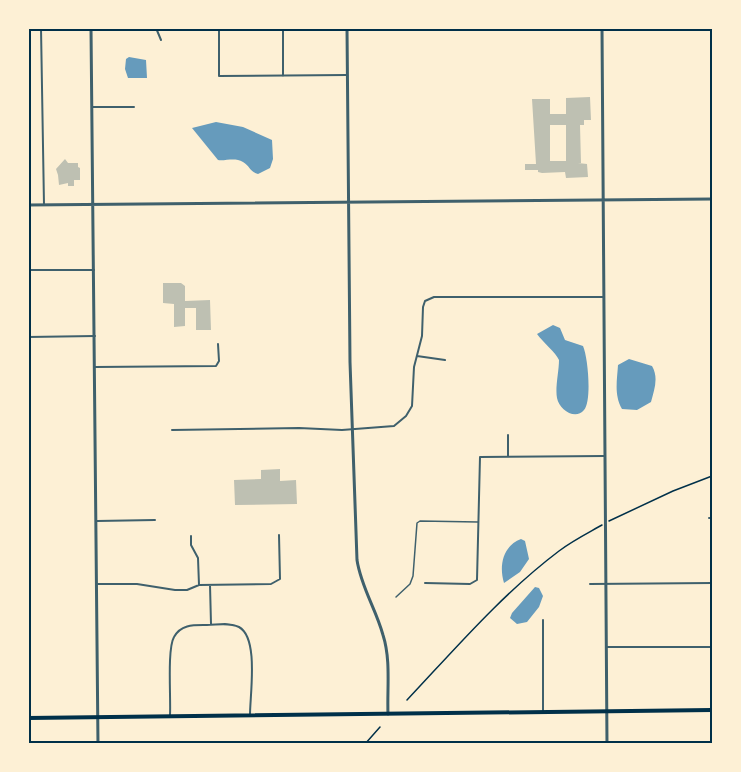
<svg xmlns="http://www.w3.org/2000/svg" width="741" height="772" font-family="'PT Sans',sans-serif">
	<style>
		.water { fill: #669bbc }
		.building { fill: #bec0b2; fill-rule: evenodd }
		.lines { fill: none; stroke-linecap: round; stroke-linejoin: round }
		.path { stroke: #003049; stroke-width: 1.5 }
		.service { stroke: #3f606c; stroke-width: 1.5 }
		.minor { stroke: #3f606c; stroke-width: 2 }
		.tertiary { stroke: #3f606c; stroke-width: 3 }
		.secondary { stroke: #003049; stroke-width: 4 }
		.neatline { fill: none; stroke: #003049; stroke-width: 2 }
	</style>
	<rect width="100%" height="100%" fill="#fdf0d5"/>
	<!-- water -->
	<path class="water" d="M129,57L146,60L147,78H128L125,69L126,59Z
		M216,122L243,127L272,140L273,159L270,168L258,174C250,172 250,166 243,162C235,157 226,161 218,160L192,128Z
		M553,325L560,328L565,340L583,346C588,357 592,401 584,410C575,421 559,409 557,398C555,388 559,371 559,360C556,353 543,342 537,334Z
		M629,359L652,366C659,378 654,390 651,402L637,410L622,409C614,395 617,381 618,365Z
		M521,539L525,541L529,559L520,572L504,583C499,567 502,546 521,539Z
		M535,587L539,588L543,596L539,607L527,622L517,624L510,618L512,613Z"/>
	<!-- building -->
	<path class="building" d="M590,97L591,120H584V125H580L581,163H578L587,164L588,177L566,178L565,172L542,173L538,172V170H525V164H536L532,99H550V114H566V98ZM550,125H566V161H550Z
		M65,159L68,163H78V167L80,168V180H74V186H68V183L59,185L58,175L56,169Z
		M163,283H181L185,286V301L210,300L211,330H196V308H185V326L174,327V304L163,303Z
		M280,469V481L296,480L297,504L235,505L234,480L261,479V470Z"/>
	<g class="lines">
		<!-- path -->
		<path class="path" d="M609,521L673,491L712,476
			M407,700C455,649 502,594 559,551C572,541 588,533 602,525
			M365,744L380,727"/>
		<!-- service -->
		<path class="service" d="M396,597L410,584L413,576L417,523L420,521L478,522"/>
		<!-- minor -->
		<path class="minor" d="M41,28L44,205
			M156,28L161,40
			M219,28V76L347,75
			M283,28V76
			M92,107H134
			M28,270H94
			M28,337L95,336
			M417,356L445,360
			M95,367L216,366L219,361L218,344
			M172,430L299,428L342,430L394,426L406,416L412,406L414,367L422,336L423,307L425,301L434,297H604
			M508,456V435
			M709,518H712
			M97,521L155,520
			M191,536V545L198,558L199,585
			M425,583L470,584L477,580L480,457L605,456
			M98,584H137L175,590H187L199,585L271,584L280,579L279,535
			M590,584L712,583
			M210,585L211,624
			M543,620V712
			M606,647H712
			M170,715C171,699 167,649 174,637C181,624 194,625 207,625C217,625 229,622 239,627C259,638 250,694 250,715"/>
		<!-- tertiary -->
		<path class="tertiary" d="M91,28L98,744
			M347,28L350,362L357,560C361,587 376,609 383,635C391,660 387,688 388,714
			M602,28L607,744
			M28,205L712,199"/>
		<!-- secondary -->
		<path class="secondary" d="M28,718L712,710"/>
	</g>
	<!-- border -->
	<rect width="741" height="772" fill="none" stroke="#fdf0d5" stroke-width="60"/>
	<rect x="30" y="30" width="681" height="712" class="neatline"/>
</svg>
